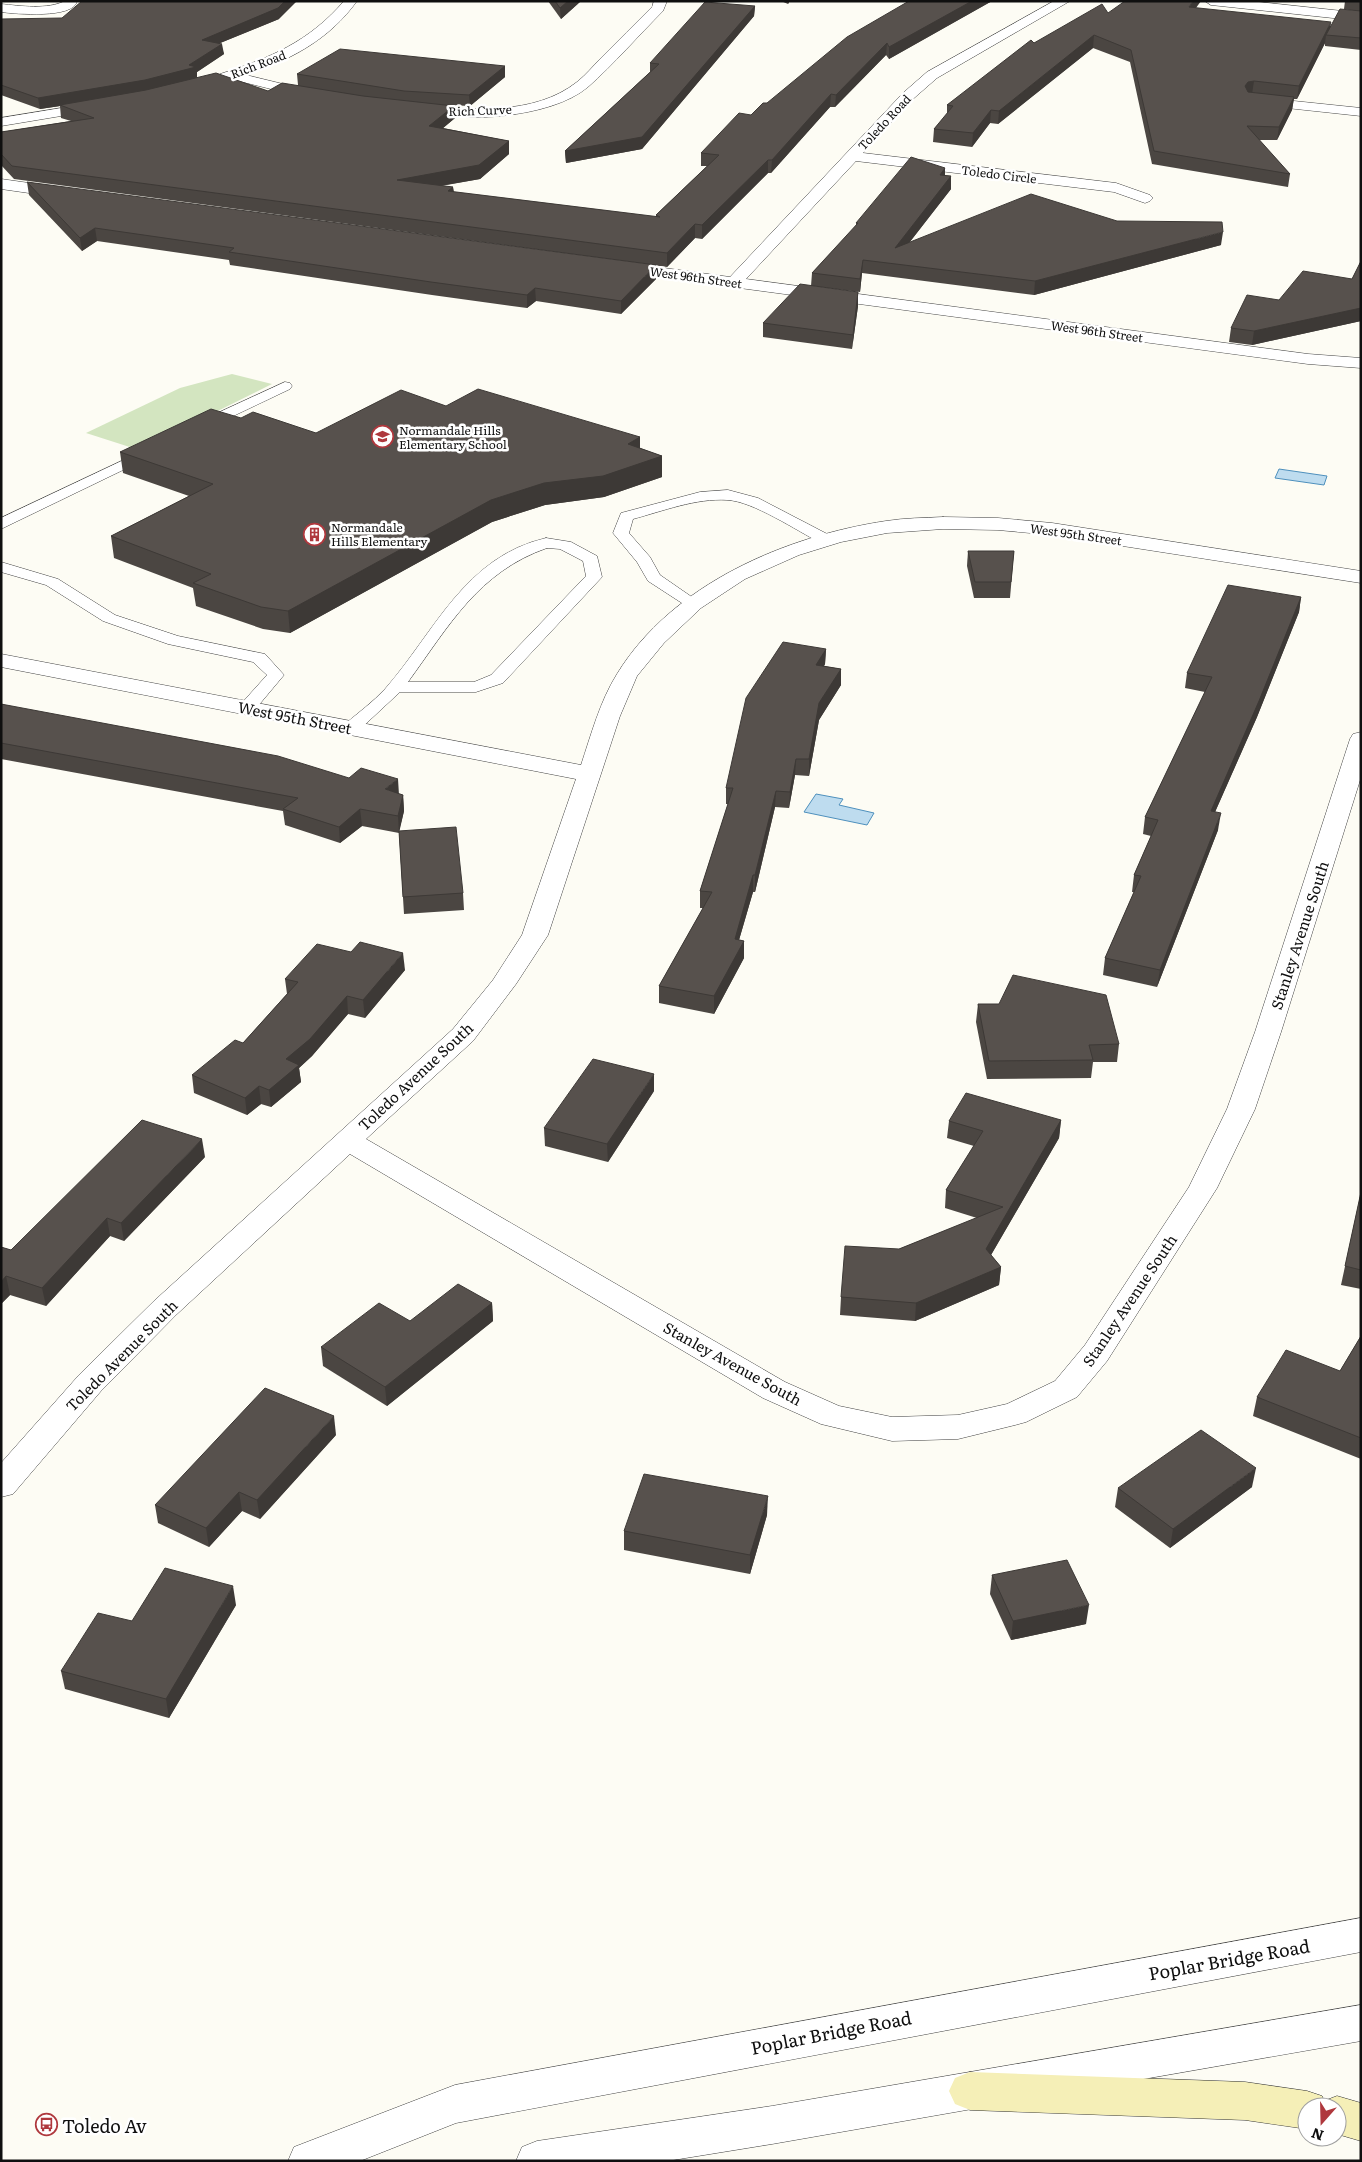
<svg xmlns="http://www.w3.org/2000/svg" width="1362" height="2162" font-family="Literata,serif">
<style>
.green{fill:#d3e5c0}
.water{fill:#bedcef;stroke:#4e90bd}
.lines{fill:none;stroke-linecap:round;stroke-linejoin:round}
.service-casing{stroke:#424242;stroke-width:1}
.minor-casing{stroke:#424242;stroke-width:1}
.tertiary-casing{stroke:#424242;stroke-width:1}
.secondary-casing{stroke:#313131;stroke-width:1}
.service{fill:#fff;fill-rule:evenodd}
.minor{fill:#fff;fill-rule:evenodd}
.tertiary{fill:#fff;fill-rule:evenodd}
.secondary{fill:#f5efb7;fill-rule:evenodd}
.wall{fill:#4b4642}
.shaded-wall{fill:#3d3936}
.building{fill:#57514d;stroke:#3d3936}
.labels{text-anchor:middle;dominant-baseline:central;stroke-width:5;stroke-linejoin:round;paint-order:stroke}
.far-street-label{font-size:12px;fill:#0f0f0f;stroke:#fff}
.far-poi-label{font-size:12px;fill:#0f0f0f;stroke:#fff;text-anchor:start}
.street-label{font-size:15px;fill:#0f0f0f;stroke:#fff}
.near-street-label{font-size:18px;fill:#0f0f0f;stroke:#fff}
.near-poi-label{font-size:18px;fill:#0f0f0f;stroke:#fff;text-anchor:start}
</style>
<rect width="100%" height="100%" fill="#fdfcf4"/>
<polygon class="green" points="232,374 272,384 139,450 86,433 180,388"/>
<g class="water">
<polygon points="1279,469 1327,476 1324,485 1275,478"/>
<polygon points="816,794 843,799 839,805 874,813 867,825 804,812"/>
</g>
<g class="lines">
<defs>
<g id="service">
<polygon points="285,382 290,383 292,386 290,389 206,429 196,429 194,426 196,423"/>
<polygon points="147,449 152,450 154,453 152,456 1,529 1,518"/>
<path d="M728 490 758 498 833 537 835 540 833 543H821C797 531 753 501 727 500 696 498 663 511 633 519L629 533 650 557 660 575 702 604 700 607H688L648 581 637 562 613 533 621 513 700 492Z"/>
<path d="M546 538 571 542 597 556 602 577 503 683 476 692H400L357 732 351 733 345 732 342 728 345 724C358 713 373 702 385 689 435 632 464 557 546 538ZM547 548 560 549 583 561 586 576 491 675 474 682H408C449 626 478 572 547 548Z"/>
<polygon points="1,562 58,579 115,615 178,636 265,654 284,675 253,712 247,713 241,712 238,708 241,704 267,675 253,662 168,644 103,621 46,585 1,572"/>
</g>
<g id="minor">
<path d="M65 1H77C74 19 15 14 1 12V4C21 6 47 10 65 1Z"/>
<path d="M344 1H357C329 40 290 60 246 75L316 92 318 95 316 98 311 99 231 79 225 81 218 77 220 74C270 58 309 42 344 1Z"/>
<path d="M654 1H667L663 11C638 36 614 64 588 87 550 119 460 123 414 112L412 109 414 106 419 105C470 110 534 116 577 82 586 75 593 66 601 58 618 41 635 24 652 7Z"/>
<polygon points="1054,1 1070,1 937,78 913,99 863,153 1116,183 1150,195 1153,198 1150,201 1145,203 1114,192 856,161 746,279 1308,354 1361,358 1361,368 1308,364 620,272 614,270 612,267 614,264 620,262 730,277 903,93 927,72"/>
<polygon points="1205,1 1250,1 1361,13 1361,21 1211,5"/>
<polygon points="1255,97 1361,108 1361,116 1250,104 1248,101"/>
<polygon points="98,102 103,103 105,106 103,109 1,126 1,118"/>
<polygon points="1,179 64,188 69,190 72,193 69,196 64,198 1,189"/>
<path d="M943 517 998 518 1052 523 1361 571V583L1052 535 998 530 943 529 887 533 841 542 799 555 745 579 701 608 664 643 637 676 620 716 548 935 516 984 473 1041 366 1139 785 1382 839 1406 892 1417 958 1415 1007 1404 1055 1381 1085 1345 1189 1187 1227 1109 1255 1032 1350 739 1353 734 1361 732V777L1281 1032 1255 1109 1217 1188 1107 1361 1077 1397 1026 1422 1015 1425 958 1439 892 1441 821 1424 763 1398 350 1154 176 1315 101 1391 13 1494 1 1497V1463L79 1375 154 1301 453 1029 493 980 522 935 576 779 1 667V654L581 765C591 735 600 701 617 674 672 584 786 536 886 521 905 518 924 518 943 517Z"/>
</g>
<g id="tertiary">
<polygon points="1361,1918 1361,1952 456,2123 360,2161 288,2161 294,2147 455,2085"/>
<polygon points="1361,2005 1361,2041 772,2144 667,2161 516,2161 522,2147 537,2141 772,2106"/>
</g>
<polygon id="secondary" points="970,2072 1245,2082 1307,2091 1322,2096 1324,2101 1337,2096 1361,2103 1361,2141 1337,2134 1337,2107 1307,2107 1307,2129 1245,2120 970,2110 955,2104 949,2091 955,2078"/>
</defs>
<use href="#service" class="service-casing"/>
<use href="#minor" class="minor-casing"/>
<use href="#tertiary" class="tertiary-casing"/>
<use href="#secondary" class="secondary-casing"/>
<use href="#service" class="service"/>
<use href="#minor" class="minor"/>
<use href="#tertiary" class="tertiary"/>
<use href="#secondary" class="secondary"/>
</g>
<g class="wall">
<polygon points="548,1 581,1 561,19"/>
<polygon points="781,1 789,1 789,3 788,4"/>
<polygon points="909,1 992,1 889,59 886,55 835,107 830,107 771,173 768,173 702,239 695,238 667,267 14,179 1,165 1,132 71,121 61,118 60,106 40,109 1,95 1,19 279,19 220,43 224,54 197,72 197,78 268,91 298,85 297,74 505,66 505,77 470,106 448,105 454,106 455,118 443,128 509,141 509,154 480,179 441,186 453,187 454,192 656,217 656,215 707,166 701,166 701,153 751,115"/>
<polygon points="1345,1 1361,1 1361,50 1325,46 1325,43 1297,99 1294,99 1292,110 1277,140 1259,140 1290,174 1288,187 1152,164 1130,62 1093,48 998,124 990,123 972,147 933,142 934,129 947,114 947,105 1034,43 1108,13 1196,8 1331,27 1354,11 1344,9"/>
<polygon points="755,6 754,16 642,149 566,163 565,151 650,72 650,63"/>
<polygon points="945,168 945,176 951,176 951,189 909,243 1117,221 1221,245 1034,295 862,273 860,292 811,286 812,273 856,226 856,223"/>
<polygon points="27,182 656,279 621,314 536,301 527,308 432,295 230,265 229,260 97,241 82,251 29,195"/>
<polygon points="1361,261 1361,321 1252,345 1229,342 1231,328 1279,300 1352,279"/>
<polygon points="858,292 858,306 852,349 763,337 763,323"/>
<polygon points="446,406 640,437 640,448 662,456 662,477 604,497 545,505 492,522 290,633 263,629 196,606 193,588 114,558 111,536 189,496 123,473 120,452 241,418 316,433"/>
<polygon points="968,551 1014,551 1010,598 974,598 967,566"/>
<polygon points="1301,597 1299,612 1257,717 1215,812 1218,830 1157,987 1103,975 1105,958 1134,892 1132,892 1134,875 1151,836 1143,834 1145,817 1205,692 1185,688 1187,673"/>
<polygon points="826,649 825,664 824,666 841,669 841,685 819,720 809,776 795,775 789,808 775,807 755,892 753,892 739,940 744,941 744,958 714,1014 659,1003 659,986 703,908 700,908 700,891 728,804 726,804 726,788"/>
<polygon points="1,704 403,795 404,811 399,831 463,893 464,910 404,914 399,833 362,826 340,843 285,825 283,811 1,759"/>
<polygon points="405,970 365,1018 348,1014 312,1056 299,1068 301,1082 271,1107 261,1104 247,1115 194,1093 192,1075 243,1043 287,994 285,979"/>
<polygon points="978,1004 1119,1044 1117,1062 1093,1062 1091,1078 987,1079 976,1022"/>
<polygon points="654,1091 608,1162 545,1146 544,1128"/>
<polygon points="1061,1120 1059,1138 991,1255 1001,1267 999,1285 915,1321 840,1315 841,1297 899,1249 977,1218 945,1208 946,1190 974,1146 947,1138 949,1121"/>
<polygon points="205,1157 124,1241 110,1236 46,1306 10,1295 1,1304 1,1247 11,1250"/>
<polygon points="1361,1192 1361,1289 1341,1285"/>
<polygon points="492,1303 493,1321 387,1406 323,1366 321,1347 410,1321"/>
<polygon points="1361,1336 1361,1459 1253,1416 1257,1397 1340,1371"/>
<polygon points="336,1435 260,1519 242,1511 209,1547 158,1523 155,1505"/>
<polygon points="1252,1487 1170,1548 1115,1507 1118,1488"/>
<polygon points="767,1515 750,1574 624,1550 624,1531"/>
<polygon points="992,1575 1086,1624 1011,1640 990,1594"/>
<polygon points="236,1605 169,1718 65,1689 61,1671 132,1621"/>
</g>
<g class="shaded-wall">
<polygon points="285,1 297,1 279,19 203,50 202,40"/>
<polygon points="568,1 581,1 561,19 560,8"/>
<polygon points="972,1 992,1 889,59 889,47"/>
<polygon points="1193,1 1201,1 1188,19 1189,7"/>
<polygon points="755,6 754,16 642,149 566,163 565,151"/>
<polygon points="1331,22 1330,34 1326,35 1325,43 1297,99 1299,86"/>
<polygon points="1094,35 1093,48 998,124 999,111"/>
<polygon points="887,43 886,55 835,107 836,95"/>
<polygon points="222,44 224,54 197,72 197,78 147,91 60,105 60,106 40,109 38,98 189,65"/>
<polygon points="505,66 505,77 470,106 469,95"/>
<polygon points="1254,81 1252,94 1243,99 1245,86 1248,82"/>
<polygon points="831,94 830,107 771,173 772,160"/>
<polygon points="1294,97 1292,110 1277,140 1279,127"/>
<polygon points="454,106 455,118 430,139 429,126"/>
<polygon points="991,110 990,123 972,147 973,133"/>
<polygon points="509,141 509,154 480,179 398,193 397,180"/>
<polygon points="768,160 768,173 702,239 702,225"/>
<polygon points="945,168 945,180 940,175"/>
<polygon points="951,176 951,189 895,261 895,248"/>
<polygon points="453,187 454,200 448,191"/>
<polygon points="695,224 695,238 667,267 667,253"/>
<polygon points="95,228 97,241 82,251 80,238"/>
<polygon points="1223,232 1221,245 1034,295 1035,281"/>
<polygon points="863,260 862,273 860,292 860,279"/>
<polygon points="656,265 656,279 621,314 621,301"/>
<polygon points="535,288 536,301 527,308 527,295"/>
<polygon points="858,292 858,306 852,349 853,335"/>
<polygon points="1361,308 1361,321 1252,345 1254,331"/>
<polygon points="640,437 640,458 628,444"/>
<polygon points="662,456 662,477 604,497 545,505 492,522 290,633 288,611 491,500 544,483"/>
<polygon points="1301,597 1299,612 1257,717 1208,828 1211,811"/>
<polygon points="826,649 825,664 815,681 816,665"/>
<polygon points="841,669 841,685 819,720 809,776 809,759 819,703"/>
<polygon points="796,759 795,775 789,808 790,792"/>
<polygon points="398,779 399,795 385,789"/>
<polygon points="776,791 775,807 755,892 755,875"/>
<polygon points="403,795 404,811 399,833 398,816"/>
<polygon points="360,809 362,826 340,843 339,827"/>
<polygon points="1221,813 1218,830 1157,987 1160,970"/>
<polygon points="753,875 753,892 734,957 735,939"/>
<polygon points="744,941 744,958 714,1014 714,996"/>
<polygon points="403,953 405,970 365,1018 363,1000"/>
<polygon points="347,996 348,1014 312,1056 299,1068 301,1082 271,1107 269,1090 286,1059"/>
<polygon points="654,1074 654,1091 608,1162 607,1144"/>
<polygon points="259,1086 261,1104 247,1115 245,1098"/>
<polygon points="1061,1120 1059,1138 984,1267 986,1249"/>
<polygon points="202,1139 205,1157 124,1241 121,1223"/>
<polygon points="107,1218 110,1236 46,1306 42,1288"/>
<polygon points="1001,1267 999,1285 915,1321 916,1303"/>
<polygon points="6,1276 10,1295 1,1304 1,1282"/>
<polygon points="492,1303 493,1321 387,1406 385,1387"/>
<polygon points="334,1416 336,1435 260,1519 257,1500"/>
<polygon points="1256,1468 1252,1487 1170,1548 1173,1529"/>
<polygon points="239,1492 242,1511 209,1547 206,1528"/>
<polygon points="768,1496 767,1515 750,1574 750,1555"/>
<polygon points="233,1586 236,1605 169,1718 166,1699"/>
<polygon points="1089,1605 1086,1624 1011,1640 1013,1621"/>
</g>
<g class="building">
<polygon points="82,1 285,1 278,8 202,40 222,44 189,65 196,67 145,80 38,98 1,85 1,19 62,18"/>
<polygon points="555,1 568,1 560,8"/>
<polygon points="909,1 972,1 889,47 887,43 836,95 831,94 772,160 768,160 702,225 695,224 667,253 12,166 1,154 1,132 94,118 60,105 146,90 216,73 268,91 282,83 363,96 454,106 429,126 509,141 479,165 397,180 453,187 448,191 660,217 656,215 719,155 701,153 739,113 751,115 763,103 767,103 847,37"/>
<polygon points="1125,1 1193,1 1189,7 1331,22 1299,86 1254,81 1248,82 1245,86 1248,92 1294,97 1279,127 1247,126 1290,174 1154,151 1131,50 1094,35 999,111 991,110 973,133 934,129 953,106 947,105 1031,40 1034,43 1102,4 1108,13"/>
<polygon points="705,2 755,6 642,137 565,151 659,64 650,63"/>
<polygon points="1340,9 1361,11 1361,38 1326,35"/>
<polygon points="340,49 505,66 469,95 404,91 297,74"/>
<polygon points="911,157 945,168 940,175 951,176 895,248 1031,194 1117,221 1222,222 1223,232 1035,281 863,260 860,279 812,273 858,223 856,223"/>
<polygon points="27,182 656,265 621,301 535,288 527,295 431,282 229,252 234,248 95,228 80,238"/>
<polygon points="1361,261 1361,308 1254,331 1231,328 1247,295 1279,300 1303,271 1352,279"/>
<polygon points="800,284 858,292 853,335 763,323"/>
<polygon points="478,389 640,437 628,444 662,456 603,476 544,483 491,500 288,611 261,607 193,583 211,574 111,536 213,484 120,452 211,409 241,418 253,412 316,433 401,390 446,406"/>
<polygon points="968,551 1014,551 1011,582 975,582"/>
<polygon points="1228,585 1301,597 1259,701 1211,811 1221,813 1160,970 1105,958 1141,876 1134,875 1158,820 1145,817 1212,677 1187,673"/>
<polygon points="783,642 826,649 816,665 841,669 819,703 809,759 796,759 790,792 776,791 755,875 753,875 735,939 744,941 714,996 659,986 712,892 700,891 733,788 726,788 746,698"/>
<polygon points="1,704 278,756 349,778 361,768 398,779 385,789 403,795 398,816 360,809 339,827 283,809 298,798 1,743"/>
<polygon points="456,827 463,893 403,897 399,831"/>
<polygon points="360,942 403,953 363,1000 347,996 310,1039 286,1059 299,1065 269,1090 259,1086 245,1098 192,1075 235,1040 243,1043 298,982 285,979 317,944 351,952"/>
<polygon points="1013,975 1106,995 1119,1044 1089,1045 1093,1060 989,1061 978,1004 999,1004"/>
<polygon points="593,1059 654,1074 607,1144 544,1128"/>
<polygon points="966,1093 1061,1120 986,1249 1001,1267 916,1303 841,1297 845,1246 899,1249 1003,1207 946,1190 983,1131 949,1121"/>
<polygon points="142,1120 202,1139 121,1223 107,1218 42,1288 6,1276 1,1282 1,1247 11,1250"/>
<polygon points="1361,1192 1361,1270 1345,1266"/>
<polygon points="458,1284 492,1303 385,1387 321,1347 379,1303 410,1321"/>
<polygon points="1361,1336 1361,1438 1257,1397 1286,1350 1340,1371"/>
<polygon points="265,1388 334,1416 257,1500 239,1492 206,1528 155,1505"/>
<polygon points="1201,1430 1256,1468 1173,1529 1118,1488"/>
<polygon points="644,1474 768,1496 750,1555 624,1531"/>
<polygon points="1067,1560 1089,1605 1013,1621 992,1575"/>
<polygon points="165,1568 233,1586 166,1699 61,1671 98,1613 132,1621"/>
</g>
<defs>
<symbol id="school-ring" viewBox="-11 -11 22 22"><circle r="9.5" fill="#fff" stroke="#af383d" stroke-width="1.5"/><path d="M0-5L7-2L0 1L-7-2ZM-4 1L0 2.5L4 1V4Q0 6-4 4Z" fill="#af383d"/></symbol>
<symbol id="building-ring" viewBox="-11 -11 22 22"><circle r="9.5" fill="#fff" stroke="#af383d" stroke-width="1.5"/><path d="M-4-6H4V6H1V3H-1V6H-4ZM-2.5-4.3h1.7v1.8h-1.7ZM.8-4.3h1.7v1.8H.8ZM-2.5-1h1.7V.8h-1.7ZM.8-1h1.7V.8H.8Z" fill="#af383d"/></symbol>
<symbol id="bus-ring" viewBox="-11 -11 22 22"><circle r="9.5" fill="#fff" stroke="#af383d" stroke-width="1.5"/><path d="M-5-6H5V4H4V6H2V4H-2V6H-4V4H-5ZM-3.5-4V0h7V-4ZM-3.5 1.2v1.5H-2V1.2ZM2 1.2v1.5H3.5V1.2Z" fill="#af383d"/></symbol>
</defs>
<g fill-rule="evenodd">
<use href="#school-ring" x="370" y="424" width="25" height="25"/>
<use href="#building-ring" x="302" y="522" width="25" height="25"/>
<use href="#bus-ring" x="34" y="2112" width="25" height="25"/>
</g>
<g class="labels">
<g class="far-street-label">
<text transform="translate(258 64) rotate(-21)">Rich Road</text>
<text transform="translate(480 110) rotate(-2)">Rich Curve</text>
<text transform="translate(884 122) rotate(-47)">Toledo Road</text>
<text transform="translate(999 174) rotate(7)">Toledo Circle</text>
<text transform="translate(696 277) rotate(8)">West 96th Street</text>
<text transform="translate(1097 331) rotate(8)">West 96th Street</text>
<text transform="translate(1076 534) rotate(8)">West 95th Street</text>
</g>
<g class="far-poi-label">
<text x="399" y="430">Normandale Hills<tspan x="399" dy="14">Elementary School</tspan></text>
<text x="331" y="527">Normandale<tspan x="331" dy="14">Hills Elementary</tspan></text>
</g>
<g class="street-label">
<text transform="translate(295 717) rotate(11)">West 95th Street</text>
<text transform="translate(1299 935) rotate(-72)">Stanley Avenue South</text>
<text transform="translate(415 1076) rotate(-43)">Toledo Avenue South</text>
<text transform="translate(1129 1300) rotate(-56)">Stanley Avenue South</text>
<text transform="translate(121 1355) rotate(-45)">Toledo Avenue South</text>
<text transform="translate(733 1363) rotate(29)">Stanley Avenue South</text>
</g>
<g class="near-street-label">
<text transform="translate(1229 1959) rotate(-10)">Poplar Bridge Road</text>
<text transform="translate(831 2032) rotate(-11)">Poplar Bridge Road</text>
</g>
<g class="near-poi-label">
<text x="62" y="2125">Toledo Av</text>
</g>
</g>
<rect width="1362" height="2162" fill="none" stroke="#0f0f0f" stroke-width="5"/>
<g transform="translate(1322 2122) rotate(200)"><circle r="24" fill="#ffffff" stroke="#9f9f9f"/>
<path d="M0-4L9 19L0 12L-9 19Z" fill="#af383d"/>
<text y="-8" font-size="14" font-weight="bold" text-anchor="middle" fill="#0f0f0f">N</text>
</g>
</svg>
